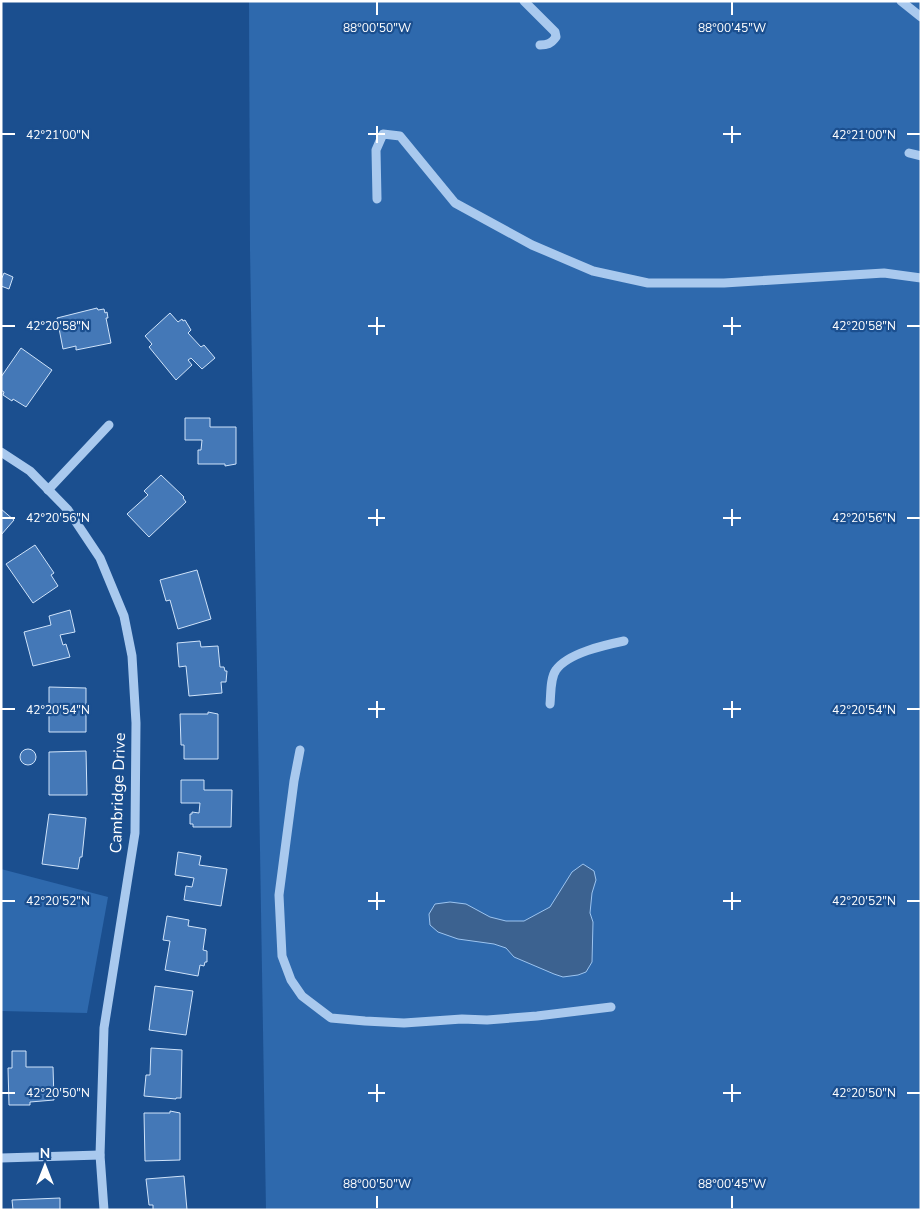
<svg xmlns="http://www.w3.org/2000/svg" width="922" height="1211" font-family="'Nunito Sans',sans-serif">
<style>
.green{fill:#2e69ad}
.water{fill:#3c6290;stroke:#9cc4f0}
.building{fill:#4478b7;stroke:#cfe3fa}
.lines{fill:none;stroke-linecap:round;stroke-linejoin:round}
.minor{stroke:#a9c9ee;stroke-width:9}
.ticks{fill:none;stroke:#fff;stroke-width:2}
.labels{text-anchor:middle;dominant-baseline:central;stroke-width:4.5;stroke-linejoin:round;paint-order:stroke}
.street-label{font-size:16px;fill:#fff;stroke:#1b4f8f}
.ticks-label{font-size:12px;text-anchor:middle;fill:#fff;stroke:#1b4f8f;stroke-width:4.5;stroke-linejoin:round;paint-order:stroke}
</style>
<rect width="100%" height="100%" fill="#1b4f8f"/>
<g class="green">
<polygon points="249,1 921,1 921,1210 266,1210 250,249"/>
<polygon points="1,869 108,897 87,1013 1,1011"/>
</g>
<polygon class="water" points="583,864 594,871 596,880 592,893 590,913 593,922 592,962 586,972 578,975 563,977 554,974 514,957 506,948 494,944 458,939 438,932 430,925 429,914 435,904 450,902 466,904 490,917 506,921 524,921 550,907 572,872"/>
<g class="building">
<polygon points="4,273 13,277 9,289 1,286 1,280"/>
<polygon points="97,308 98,310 104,309 105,313 107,312 108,318 106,318 111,343 76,350 76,346 63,349 57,318"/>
<polygon points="170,313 178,322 182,319 183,321 185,320 191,330 188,333 201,347 204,345 215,358 202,369 191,358 188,360 192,365 176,380 149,347 152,344 145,336"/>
<polygon points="21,348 52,370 26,407 13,399 12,401 3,395 4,392 1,390 1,377"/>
<polygon points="185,418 210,418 210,427 236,427 236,464 225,466 225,464 198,464 198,450 201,450 202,440 185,440"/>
<polygon points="161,475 184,497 183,498 186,502 149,537 127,514 148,495 144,491"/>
<polygon points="1,509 14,520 1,535"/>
<polygon points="35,545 54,573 51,575 58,586 33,603 6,564"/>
<polygon points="197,570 211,619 178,629 170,600 166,601 160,580"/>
<polygon points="70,610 75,632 60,635 63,645 66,644 70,657 33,666 24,632 51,625 49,616"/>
<polygon points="200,641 201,647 218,646 220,667 224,667 225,671 227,671 226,682 221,682 222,693 189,696 186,666 179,667 177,643"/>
<polygon points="49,687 86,688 86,732 49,732"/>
<polygon points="208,712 218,714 218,759 184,759 184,745 181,745 180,714 208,714"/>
<circle cx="28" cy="757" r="8"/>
<polygon points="86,751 87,795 49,795 49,752"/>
<polygon points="181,780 204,780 204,790 232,790 231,827 193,827 193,824 190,824 190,814 192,814 192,812 199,813 200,803 181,803"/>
<polygon points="49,814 86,818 82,857 80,857 78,869 42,864"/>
<polygon points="178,852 201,856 199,865 227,869 221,906 184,900 186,886 192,887 194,878 175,875"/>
<polygon points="167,916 189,920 188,926 206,929 203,950 207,951 207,962 205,962 204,966 200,965 198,976 165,970 170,941 163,940"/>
<polygon points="155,986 193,991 186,1035 149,1030"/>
<polygon points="151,1048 182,1050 181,1098 176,1098 176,1099 144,1096 146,1075 150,1075"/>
<polygon points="12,1051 26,1051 26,1067 53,1067 54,1100 30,1102 30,1105 9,1105 8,1068 12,1068"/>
<polygon points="170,1111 180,1113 180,1160 145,1161 144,1113 170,1113"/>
<polygon points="184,1176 187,1210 153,1210 153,1205 149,1205 146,1179"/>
<polygon points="60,1198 60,1210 13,1210 12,1200"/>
</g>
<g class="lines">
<g class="minor">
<path d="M524 1 555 32 556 37C551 44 547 45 540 45"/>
<polyline points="901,1 921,17"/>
<polyline points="909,153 921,156"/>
<polyline points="377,199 376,150 383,134 400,136 455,203 532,245 593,271 648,283 724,283 884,273 921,278"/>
<polyline points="1,452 30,471 68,510 100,558 124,616 132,656 136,723 135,833 104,1028 100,1155 104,1210"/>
<polyline points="48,490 109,425"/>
<path d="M550 704C551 695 550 678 556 670 568 653 605 645 624 641"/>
<polyline points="300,750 294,781 279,895 282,956 291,980 302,996 331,1018 365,1021 404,1023 462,1019 487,1020 537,1016 611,1007"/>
<polyline points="1,1158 100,1155"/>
</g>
</g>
<path class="ticks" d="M377 2V15M732 2V15M377 126V143M732 126V143M2 134H15M368 134H385M723 134H741M907 134H920M377 317V335M732 317V335M2 326H15M368 326H385M723 326H741M907 326H920M377 509V526M732 509V526M2 518H15M368 518H385M723 518H741M907 518H920M377 701V718M732 701V718M2 709H15M368 709H385M723 709H741M907 709H920M377 892V910M732 892V910M2 901H15M368 901H385M723 901H741M907 901H920M377 1084V1102M732 1084V1102M2 1093H15M368 1093H385M723 1093H741M907 1093H920M377 1196V1208M732 1196V1208"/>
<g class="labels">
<g class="street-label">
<text transform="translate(118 793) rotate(-88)">Cambridge Drive</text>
</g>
</g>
<g class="ticks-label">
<text x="377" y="32">88°00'50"W</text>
<text x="732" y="32">88°00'45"W</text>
<text x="58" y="139">42°21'00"N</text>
<text x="864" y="139">42°21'00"N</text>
<text x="58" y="330">42°20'58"N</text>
<text x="864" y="330">42°20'58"N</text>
<text x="58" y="522">42°20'56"N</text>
<text x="864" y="522">42°20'56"N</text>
<text x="58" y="714">42°20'54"N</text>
<text x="864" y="714">42°20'54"N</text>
<text x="58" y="905">42°20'52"N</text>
<text x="864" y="905">42°20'52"N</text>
<text x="58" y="1097">42°20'50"N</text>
<text x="864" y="1097">42°20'50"N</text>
<text x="377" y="1188">88°00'50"W</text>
<text x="732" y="1188">88°00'45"W</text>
</g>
<rect width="922" height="1211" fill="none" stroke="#ffffff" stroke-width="5"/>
<g transform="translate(45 1166)" stroke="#1b4f8f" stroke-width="4" paint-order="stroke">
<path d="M0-4L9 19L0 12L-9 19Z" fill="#ffffff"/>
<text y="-8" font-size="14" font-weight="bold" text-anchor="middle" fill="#ffffff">N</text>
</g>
</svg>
